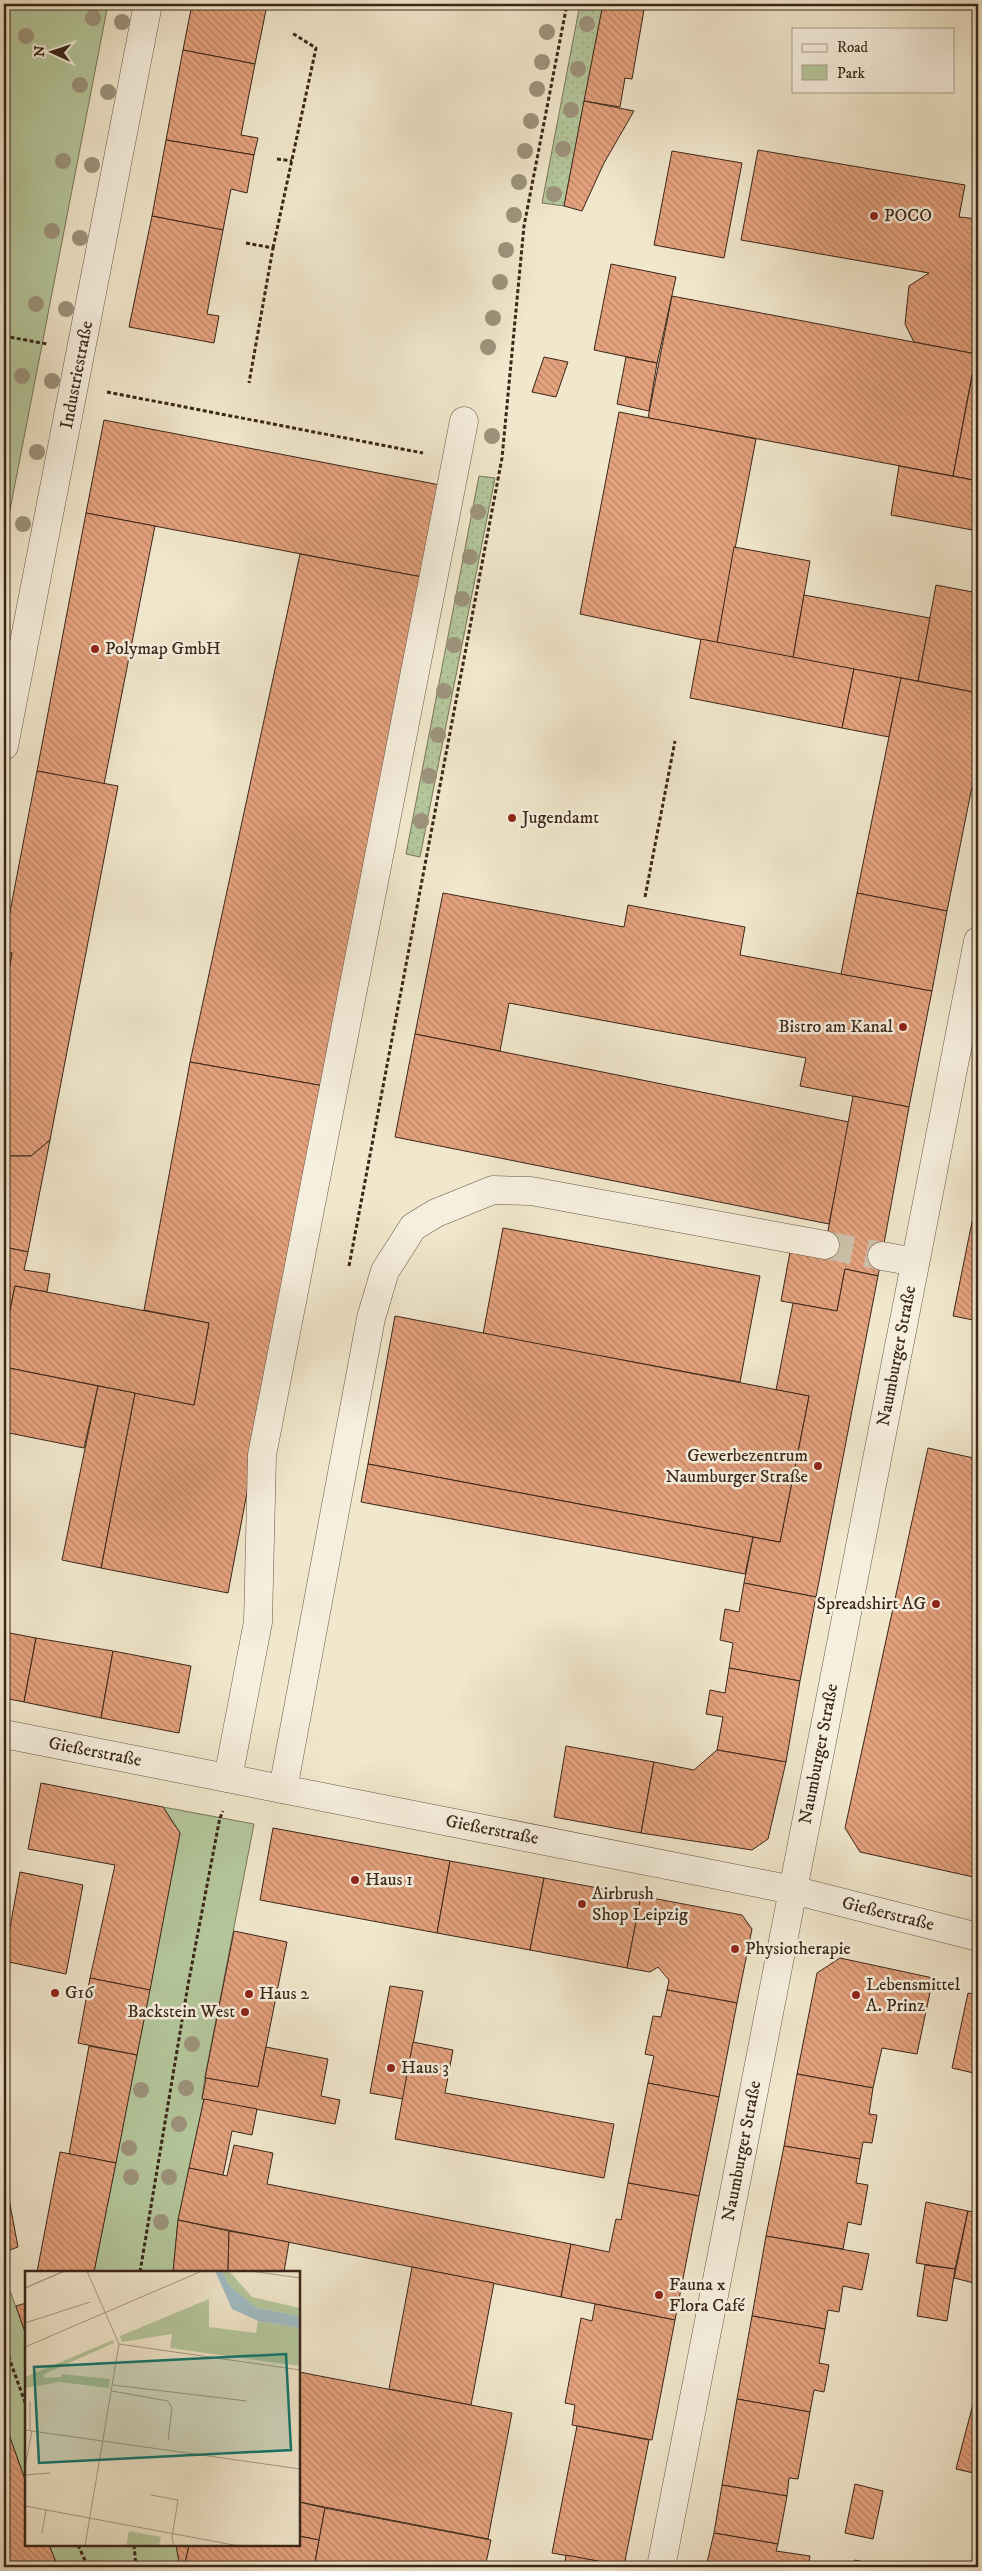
<svg xmlns="http://www.w3.org/2000/svg" width="982" height="2571" font-family="'IM FELL DW Pica',serif">
<style>
.grass{fill:url(#grass-dots);stroke:#78765a}
.park{fill:#b5c79c;stroke:#78765a}
.building{fill:url(#building-back-hatch);stroke:#3a2619}
.lines{fill:none;stroke-linecap:round;stroke-linejoin:round}
.minor-tunnel{stroke:#ccc0a8;stroke-width:28;stroke-dasharray:28 14;stroke-linecap:butt}
.minor-casing{stroke:#685646;stroke-width:29}
.path{stroke:#3a2619;stroke-width:3;stroke-dasharray:4 2.5;stroke-linecap:butt}
.minor{stroke:#f6efde;stroke-width:28}
.tree{fill:#9d937c}
.poi-dot{fill:#8f2418;stroke:#f6efde;stroke-width:2}
.labels{text-anchor:middle;dominant-baseline:central;stroke-width:5;stroke-linejoin:round;paint-order:stroke}
.poi-label{font-size:18px;fill:#3a2619;stroke:#f6efde;text-anchor:start}
.street-label{font-size:18px;fill:#3a2619;stroke:#f6efde}
.inset-road{fill:none;stroke:#a89a84;stroke-width:1}
.view{fill:#0f766e;fill-opacity:0.15;stroke:#0f766e;stroke-width:2.5}
.inset-edge{fill:none;stroke:#3a2619;stroke-width:2.5}
</style>
<defs>
<pattern id="grass-dots" width="8" height="8" patternUnits="userSpaceOnUse" patternTransform="scale(1.25)"><rect width="8" height="8" fill="#b5c79c"/><path d="M2 2h.1M6 6h.1" fill="none" stroke="#9cab86" stroke-width="1.8" stroke-linecap="round"/></pattern>
<pattern id="building-back-hatch" width="6" height="6" patternUnits="userSpaceOnUse" patternTransform="scale(1.25)"><rect width="6" height="6" fill="#e5a27e"/><path d="M-1 5l2 2M0 0l6 6M5-1l2 2" fill="none" stroke="#bb8466"/></pattern>
</defs>
<rect width="100%" height="100%" fill="#f1e7cc"/>
<filter id="stains"><feTurbulence type="fractalNoise" baseFrequency=".004" numOctaves="4"/><feColorMatrix values="0 0 0 0 .2 0 0 0 0 .09 0 0 0 0 .02 0 0 0 .5 -.17"/></filter>
<radialGradient id="worn" r=".72"><stop offset=".6" stop-color="#630" stop-opacity="0"/><stop offset="1" stop-color="#630" stop-opacity=".3"/></radialGradient>
<g class="grass">
<polygon points="580,4 603,4 564,206 542,203"/>
<polygon points="479,476 495,478 420,857 406,854"/>
</g>
<g class="park">
<polygon points="4,4 108,4 4,541"/>
<polygon points="163,1807 254,1824 205,2077 202,2098 204,2099 178,2220 173,2272 94,2272 180,1833"/>
<polygon points="4,2274 26,2335 26,2482 4,2421"/>
<polygon points="49,2545 176,2545 180,2567 58,2567"/>
</g>
<g class="building">
<polygon points="192,4 284,4 283,8 267,5 255,64 183,50"/>
<polygon points="603,4 645,4 632,79 625,78 620,107 584,101"/>
<polygon points="183,50 255,64 241,135 258,138 254,155 166,140"/>
<polygon points="584,101 634,111 604,163 582,211 564,206"/>
<polygon points="166,140 254,155 247,193 231,189 223,230 152,216"/>
<polygon points="758,150 965,185 959,217 978,219 976,354 914,342 905,324 909,286 929,273 741,240"/>
<polygon points="672,151 742,163 724,258 654,245"/>
<polygon points="152,216 223,230 207,314 219,316 214,343 129,327"/>
<polygon points="611,264 676,277 657,363 594,350"/>
<polygon points="672,296 976,354 953,476 648,418"/>
<polygon points="978,345 978,481 953,476"/>
<polygon points="544,357 568,362 556,397 532,392"/>
<polygon points="626,357 657,363 649,411 617,404"/>
<polygon points="619,412 756,439 717,643 580,614"/>
<polygon points="104,420 440,485 422,577 86,513"/>
<polygon points="899,466 978,481 978,531 891,515"/>
<polygon points="86,513 155,526 104,784 37,771"/>
<polygon points="734,547 810,561 793,658 717,643"/>
<polygon points="300,554 422,577 324,1086 190,1062"/>
<polygon points="936,585 978,593 978,693 918,681"/>
<polygon points="804,595 930,618 918,681 793,658"/>
<polygon points="701,639 854,669 842,728 690,698"/>
<polygon points="854,669 901,678 889,737 842,728"/>
<polygon points="901,678 978,693 978,757 947,911 857,893"/>
<polygon points="37,771 118,786 50,1140 31,1156 8,1156 4,1153 4,997 12,953 4,952 4,943"/>
<polygon points="443,893 624,927 628,905 745,927 740,955 932,991 909,1107 800,1086 806,1058 509,1003 500,1051 415,1034"/>
<polygon points="857,893 947,911 932,991 841,974"/>
<polygon points="4,952 12,953 4,997"/>
<polygon points="415,1034 849,1122 829,1224 395,1137"/>
<polygon points="190,1062 324,1086 228,1593 101,1568 135,1393 194,1405 209,1323 144,1310"/>
<polygon points="853,1096 909,1107 878,1276 845,1269 837,1311 781,1301 790,1252 823,1258"/>
<polygon points="50,1140 28,1252 4,1247 4,1153 8,1156 31,1156"/>
<polygon points="973,1217 978,1218 978,1321 953,1316"/>
<polygon points="503,1228 760,1276 740,1382 483,1334"/>
<polygon points="4,1247 28,1252 24,1270 50,1274 47,1292 15,1286 4,1340"/>
<polygon points="845,1269 878,1276 816,1597 744,1583 753,1537 780,1542 809,1396 776,1390 793,1303 837,1311"/>
<polygon points="15,1286 209,1323 194,1405 4,1367 4,1340"/>
<polygon points="395,1316 809,1396 780,1542 368,1464"/>
<polygon points="4,1367 98,1386 84,1448 4,1432"/>
<polygon points="98,1386 135,1393 101,1568 62,1560"/>
<polygon points="928,1448 978,1459 978,1878 860,1852 845,1828"/>
<polygon points="368,1464 753,1537 745,1574 361,1502"/>
<polygon points="744,1583 816,1597 800,1681 729,1668 733,1643 720,1640 725,1609 739,1612"/>
<polygon points="4,1632 36,1638 24,1702 4,1698"/>
<polygon points="36,1638 113,1651 101,1718 24,1702"/>
<polygon points="113,1651 191,1666 179,1733 101,1718"/>
<polygon points="729,1668 800,1681 786,1762 717,1750 723,1717 706,1714 710,1690 725,1693"/>
<polygon points="566,1746 654,1762 641,1833 554,1817"/>
<polygon points="717,1750 786,1762 768,1839 752,1850 641,1833 654,1762 694,1770"/>
<polygon points="41,1783 163,1807 180,1833 150,1990 90,1978 115,1865 28,1849"/>
<polygon points="273,1828 450,1861 437,1933 260,1900"/>
<polygon points="450,1861 544,1878 530,1950 437,1933"/>
<polygon points="20,1872 83,1885 66,1974 4,1961"/>
<polygon points="544,1878 641,1896 627,1968 530,1950"/>
<polygon points="641,1896 742,1915 752,1929 737,2003 667,1990 669,1980 658,1967 650,1972 627,1968"/>
<polygon points="234,1931 287,1942 258,2087 205,2078"/>
<polygon points="840,1958 933,1978 917,2054 882,2048 873,2088 797,2074 817,1973"/>
<polygon points="90,1978 150,1990 137,2055 78,2043"/>
<polygon points="390,1986 423,1991 403,2099 370,2093"/>
<polygon points="667,1990 737,2003 719,2097 648,2083 654,2056 645,2054 653,2016 661,2017"/>
<polygon points="968,1993 978,1995 978,2074 952,2068"/>
<polygon points="413,2042 453,2050 445,2093 614,2124 604,2178 395,2139"/>
<polygon points="89,2046 137,2055 116,2163 69,2154"/>
<polygon points="266,2047 328,2059 321,2096 340,2100 335,2124 202,2099 206,2078 258,2087"/>
<polygon points="797,2074 873,2088 869,2114 877,2115 872,2143 863,2142 860,2159 784,2146"/>
<polygon points="648,2083 719,2097 699,2196 628,2183"/>
<polygon points="204,2099 257,2109 252,2135 232,2131 223,2175 189,2168"/>
<polygon points="234,2145 273,2153 267,2184 571,2244 561,2297 178,2220 189,2168 227,2176"/>
<polygon points="784,2146 860,2159 856,2183 868,2185 861,2225 848,2222 843,2249 766,2236"/>
<polygon points="60,2152 116,2163 94,2272 37,2272"/>
<polygon points="5,2178 18,2247 4,2252 4,2179"/>
<polygon points="628,2183 699,2196 675,2320 561,2297 571,2244 609,2252 616,2219 621,2220"/>
<polygon points="978,2183 978,2197 972,2195"/>
<polygon points="926,2202 968,2211 955,2269 916,2263"/>
<polygon points="968,2211 978,2213 978,2284 954,2278"/>
<polygon points="178,2220 229,2231 228,2272 173,2272"/>
<polygon points="229,2231 289,2242 284,2272 228,2271"/>
<polygon points="766,2236 869,2254 862,2290 843,2286 839,2312 828,2310 825,2329 752,2316"/>
<polygon points="925,2265 955,2269 947,2321 917,2316"/>
<polygon points="412,2267 494,2283 471,2405 389,2389"/>
<polygon points="26,2303 26,2335 16,2306"/>
<polygon points="595,2304 675,2320 652,2440 572,2425 575,2405 565,2403 581,2318 592,2321"/>
<polygon points="752,2316 825,2329 819,2363 829,2365 824,2392 814,2390 810,2412 737,2399"/>
<polygon points="299,2372 512,2413 488,2539 299,2502"/>
<polygon points="737,2399 810,2412 798,2479 789,2478 787,2496 722,2485"/>
<polygon points="973,2404 978,2405 978,2474 956,2469"/>
<polygon points="4,2421 26,2482 26,2545 49,2545 58,2567 4,2567"/>
<polygon points="577,2426 649,2440 624,2566 552,2553"/>
<polygon points="855,2484 883,2491 873,2539 845,2533"/>
<polygon points="722,2485 787,2496 778,2544 714,2533"/>
<polygon points="299,2502 325,2508 319,2540 299,2536"/>
<polygon points="325,2508 491,2540 485,2567 314,2567"/>
<polygon points="714,2533 778,2544 776,2551 810,2556 808,2567 706,2567"/>
<polygon points="299,2536 319,2540 314,2567 184,2567 189,2545 299,2545"/>
<polygon points="176,2545 189,2545 184,2567 180,2567"/>
<polygon points="566,2555 624,2566 624,2567 564,2567"/>
<polygon points="855,2560 887,2567 853,2567"/>
</g>
<g class="lines">
<polyline class="minor-tunnel" points="825,1245 882,1256"/>
<defs>
<g id="minor">
<polyline points="4,746 148,4"/>
<polyline points="882,1256 915,1262"/>
<polyline points="4,1734 793,1890 978,1937"/>
<polyline points="228,1778 258,1622 262,1455 464,421"/>
<polyline points="283,1789 371,1318 385,1271 413,1227 436,1213 493,1190 531,1191 825,1245"/>
<polyline points="661,2567 978,941"/>
</g>
</defs>
<use href="#minor" class="minor-casing"/>
<g class="path">
<polyline points="277,159 292,161"/>
<polyline points="246,243 273,248 249,383"/>
<polyline points="273,248 316,48 292,33"/>
<polyline points="4,336 47,344"/>
<polyline points="107,392 423,453"/>
<polyline points="645,897 675,741"/>
<polyline points="349,1266 502,458 524,226 567,4"/>
<polyline points="220,1818 223,1811"/>
<polyline points="140,2272 188,1985 220,1817"/>
<polyline points="4,2344 26,2405"/>
<polyline points="78,2545 88,2567"/>
<polyline points="134,2545 136,2567"/>
</g>
<use href="#minor" class="minor"/>
</g>
<g class="tree">
<circle cx="93" cy="18" r="8"/>
<circle cx="122" cy="22" r="8"/>
<circle cx="587" cy="24" r="8"/>
<circle cx="547" cy="32" r="8"/>
<circle cx="26" cy="36" r="8"/>
<circle cx="542" cy="62" r="8"/>
<circle cx="578" cy="69" r="8"/>
<circle cx="80" cy="85" r="8"/>
<circle cx="537" cy="89" r="8"/>
<circle cx="108" cy="92" r="8"/>
<circle cx="571" cy="110" r="8"/>
<circle cx="531" cy="121" r="8"/>
<circle cx="563" cy="149" r="8"/>
<circle cx="525" cy="151" r="8"/>
<circle cx="63" cy="161" r="8"/>
<circle cx="92" cy="165" r="8"/>
<circle cx="519" cy="182" r="8"/>
<circle cx="554" cy="194" r="8"/>
<circle cx="514" cy="215" r="8"/>
<circle cx="52" cy="231" r="8"/>
<circle cx="80" cy="238" r="8"/>
<circle cx="506" cy="250" r="8"/>
<circle cx="500" cy="282" r="8"/>
<circle cx="36" cy="304" r="8"/>
<circle cx="66" cy="309" r="8"/>
<circle cx="493" cy="318" r="8"/>
<circle cx="488" cy="347" r="8"/>
<circle cx="22" cy="376" r="8"/>
<circle cx="52" cy="381" r="8"/>
<circle cx="492" cy="436" r="8"/>
<circle cx="37" cy="452" r="8"/>
<circle cx="478" cy="512" r="8"/>
<circle cx="23" cy="524" r="8"/>
<circle cx="470" cy="557" r="8"/>
<circle cx="462" cy="599" r="8"/>
<circle cx="454" cy="645" r="8"/>
<circle cx="444" cy="691" r="8"/>
<circle cx="438" cy="735" r="8"/>
<circle cx="429" cy="776" r="8"/>
<circle cx="421" cy="821" r="8"/>
<circle cx="192" cy="2044" r="8"/>
<circle cx="186" cy="2088" r="8"/>
<circle cx="141" cy="2090" r="8"/>
<circle cx="179" cy="2124" r="8"/>
<circle cx="129" cy="2148" r="8"/>
<circle cx="131" cy="2177" r="8"/>
<circle cx="169" cy="2177" r="8"/>
<circle cx="161" cy="2222" r="8"/>
</g>
<g class="poi-dot">
<circle cx="874" cy="216" r="5"/>
<circle cx="95" cy="649" r="5"/>
<circle cx="512" cy="818" r="5"/>
<circle cx="903" cy="1027" r="5"/>
<circle cx="818" cy="1466" r="5"/>
<circle cx="936" cy="1604" r="5"/>
<circle cx="355" cy="1880" r="5"/>
<circle cx="582" cy="1904" r="5"/>
<circle cx="735" cy="1949" r="5"/>
<circle cx="55" cy="1993" r="5"/>
<circle cx="249" cy="1994" r="5"/>
<circle cx="856" cy="1995" r="5"/>
<circle cx="245" cy="2012" r="5"/>
<circle cx="391" cy="2068" r="5"/>
<circle cx="659" cy="2295" r="5"/>
</g>
<g class="labels">
<g class="poi-label">
<text x="884" y="216">POCO</text>
<text x="105" y="649">Polymap GmbH</text>
<text x="522" y="818">Jugendamt</text>
<text x="893" y="1027" text-anchor="end">Bistro am Kanal</text>
<text x="808" y="1456" text-anchor="end">Gewerbezentrum<tspan x="808" dy="21">Naumburger Straße</tspan></text>
<text x="926" y="1604" text-anchor="end">Spreadshirt AG</text>
<text x="365" y="1880">Haus 1</text>
<text x="592" y="1894">Airbrush<tspan x="592" dy="21">Shop Leipzig</tspan></text>
<text x="745" y="1949">Physiotherapie</text>
<text x="866" y="1985">Lebensmittel<tspan x="866" dy="21">A. Prinz</tspan></text>
<text x="65" y="1993">G16</text>
<text x="259" y="1994">Haus 2</text>
<text x="235" y="2012" text-anchor="end">Backstein West</text>
<text x="401" y="2068">Haus 3</text>
<text x="669" y="2285">Fauna x<tspan x="669" dy="21">Flora Café</tspan></text>
</g>
<g class="street-label">
<text transform="translate(77 375) rotate(-79)">Industriestraße</text>
<text transform="translate(897 1356) rotate(-79)">Naumburger Straße</text>
<text transform="translate(95 1752) rotate(11)">Gießerstraße</text>
<text transform="translate(819 1754) rotate(-79)">Naumburger Straße</text>
<text transform="translate(492 1830) rotate(11)">Gießerstraße</text>
<text transform="translate(888 1914) rotate(14)">Gießerstraße</text>
<text transform="translate(742 2151) rotate(-79)">Naumburger Straße</text>
</g>
</g>
<g transform="translate(25 2271)">
<rect width="275" height="275" fill="#f1e7cc"/>
<path d="M104 260 136 266 134 275H101Z" fill="#b5c79c"/>
<path d="M197 0H204L227 26 275 37V45L232 37 220 30 205 15ZM184 28V56L231 62 233 50 275 57V95L145 77 147 63 97 71 95 65ZM88 69 89 72 19 103V107L36 106 37 103 85 108 84 117 35 111 0 117V106Z" fill="#b5c79c"/>
<path d="M190 0H197L205 15 232 37 275 45V57L233 50 207 38Z" fill="#a1bcc3"/>
<path class="inset-road" d="M225 0 275 7M0 17 39 0M0 17 40 0M0 52 65 31M94 73 275 99M0 76 177 0M88 114 222 130M87 120 143 130 147 137 143 170M5 130V160M0 159 275 198M0 196 7 160M0 204 25 202M126 224 153 229 147 266 149 275M0 235 214 275M17 262 21 239M60 275 94 73 62 0"/>
<path class="view" d="M261 83 266 179 14 192 9 96Z"/>
<rect width="275" height="275" class="inset-edge"/>
</g>
<rect width="982" height="2571" fill="none" stroke="#f1e7cc" stroke-width="20"/>
<rect x="5" y="5" width="972" height="2561" fill="none" stroke="#3a2619" stroke-width="2.5"/>
<rect x="10" y="10" width="962" height="2551" fill="none" stroke="#3a2619"/>
<rect x="792" y="28" width="162" height="65" fill="#f6efde" stroke="#ab9f8f"/>
<rect x="802" y="44" width="25" height="8" fill="#f6efde" stroke="#ab9f8f"/>
<text x="837" y="52" font-size="15" fill="#3a2619">Road</text>
<rect x="802" y="65" width="25" height="15" fill="#b5c79c" stroke="#ab9f8f"/>
<text x="837" y="78" font-size="15" fill="#3a2619">Park</text>
<g transform="translate(52 52) rotate(273)" stroke="#f6efde" stroke-width="4" paint-order="stroke">
<path d="M0-4L9 19L0 12L-9 19Z" fill="#3a2619"/>
<text y="-8" font-size="14" font-weight="bold" text-anchor="middle" fill="#3a2619">N</text>
</g>
<rect width="100%" height="100%" filter="url(#stains)"/>
<rect width="100%" height="100%" fill="url(#worn)"/>
</svg>
